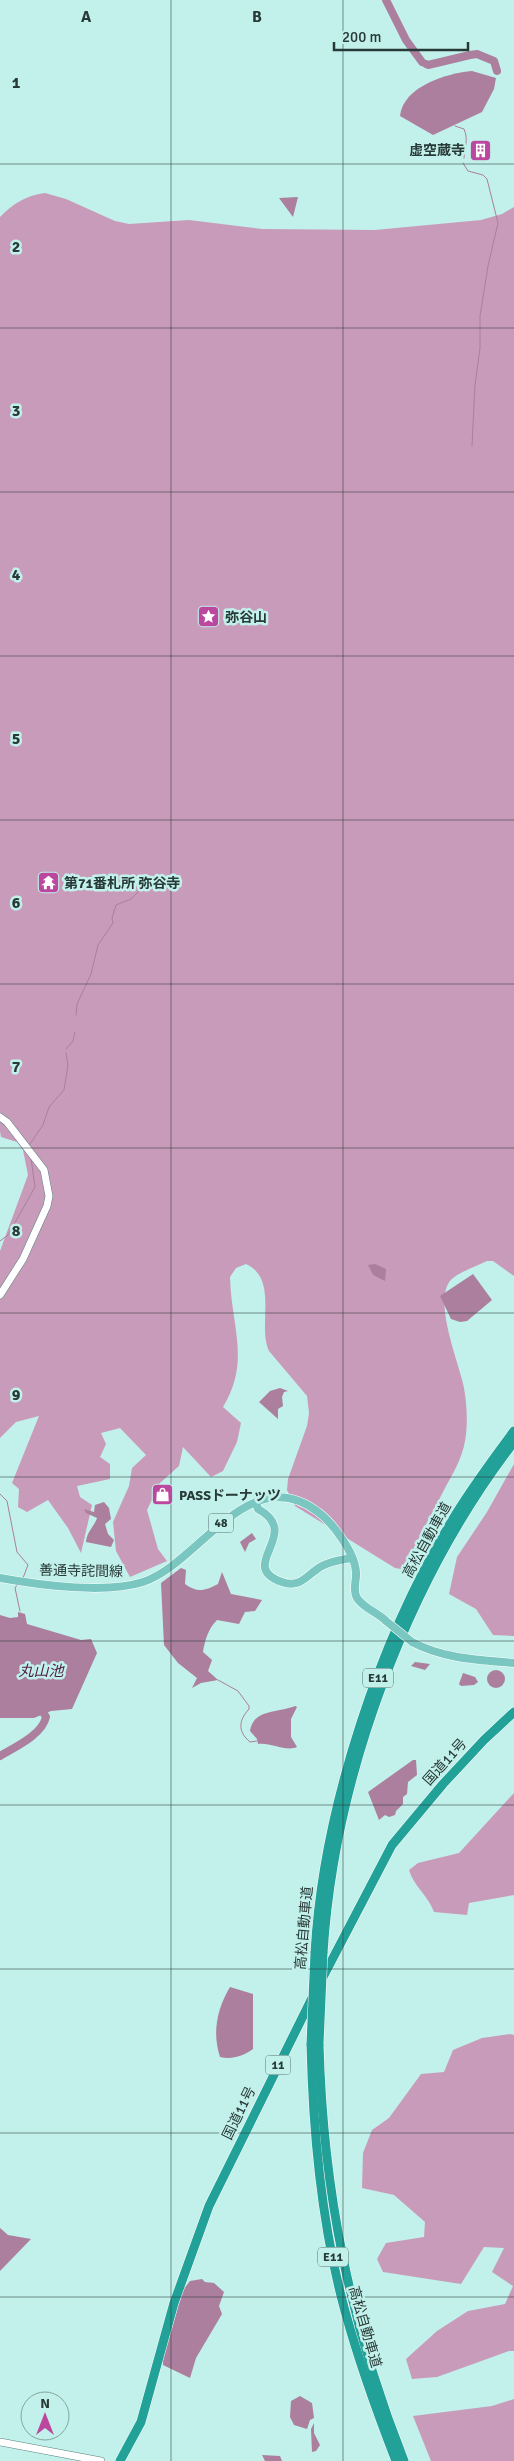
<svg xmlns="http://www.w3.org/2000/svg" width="514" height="2461" font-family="Signika,'Noto Sans JP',sans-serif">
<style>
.forest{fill:#c99bba}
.water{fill:#ab7f9d}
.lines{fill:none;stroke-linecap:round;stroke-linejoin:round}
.stream{stroke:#ab7f9d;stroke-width:1}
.river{stroke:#ab7f9d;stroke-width:8}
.secondary-casing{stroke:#57817d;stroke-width:8}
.primary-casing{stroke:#fff;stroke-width:9}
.highway-casing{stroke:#fff;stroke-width:10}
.secondary{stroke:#fff;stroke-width:7}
.primary{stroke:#7ac7c2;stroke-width:8}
.highway{stroke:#22a199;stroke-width:9}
.primary-bridge-casing{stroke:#fff;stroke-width:9;stroke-linecap:butt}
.highway-bridge-casing{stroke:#fff;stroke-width:10;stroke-linecap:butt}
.primary-bridge{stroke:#7ac7c2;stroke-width:8}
.highway-bridge{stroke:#22a199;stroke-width:9}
.grid{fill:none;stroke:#283a38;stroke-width:1;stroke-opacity:0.55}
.labels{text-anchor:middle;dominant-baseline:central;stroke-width:5;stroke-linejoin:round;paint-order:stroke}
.shield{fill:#c2f0ea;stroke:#56716d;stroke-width:1}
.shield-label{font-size:12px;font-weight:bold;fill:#283a38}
.poi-label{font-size:14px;font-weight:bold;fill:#283a38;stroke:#c2f0ea;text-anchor:start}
.street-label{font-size:14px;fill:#283a38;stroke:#c2f0ea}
.water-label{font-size:15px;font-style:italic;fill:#511a43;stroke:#c2f0ea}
.grid-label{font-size:16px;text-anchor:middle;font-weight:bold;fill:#283a38;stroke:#c2f0ea;stroke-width:5;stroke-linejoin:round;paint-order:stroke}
</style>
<rect width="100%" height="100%" fill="#c2f0ea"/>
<g class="forest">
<path d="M45 193 66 199 115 221 129 224 189 220 262 229 375 230 481 220 502 214 514 207V1276L493 1261H487C477 1266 462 1271 453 1278 430 1296 460 1365 464 1388 467 1405 468 1424 465 1441 462 1459 452 1475 444 1490 431 1515 418 1540 405 1565L401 1569 395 1568 295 1506 287 1490 288 1479 307 1426 309 1413 307 1396 269 1351C257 1326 279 1279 246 1264L236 1268 230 1277C231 1326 251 1361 223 1407L241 1423 237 1442 223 1471 211 1477 183 1447 179 1466 160 1483 147 1510 158 1549 167 1561 130 1577 116 1551 113 1522 129 1486 132 1468 146 1455 120 1428 101 1433 106 1444 100 1457 110 1464V1479L77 1486 80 1497 92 1505 81 1553 68 1528 48 1500 27 1512 18 1507 19 1489 12 1483 39 1416 16 1422 0 1438V1251L28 1175 23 1150 17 1142 1 1137 0 1131V217C14 203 25 196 45 193Z"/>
<polygon points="514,1464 514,1636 493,1635 476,1609 449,1594 457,1557 487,1512"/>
<path d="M514 1793V1895L469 1903 467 1915 434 1912C428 1895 414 1887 409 1870L418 1863 459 1853Z"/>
<polygon points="510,2034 514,2035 514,2351 509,2351 437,2377 412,2379 406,2359 437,2331 468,2311 505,2304 513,2286 492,2272 504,2248 484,2247 461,2284 383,2272 377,2259 386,2243 424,2237 425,2222 394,2195 362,2188 363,2153 372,2130 389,2118 421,2074 444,2072 453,2050 482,2038"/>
<polygon points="514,2399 514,2461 431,2461 413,2416 492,2406"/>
</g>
<g class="water">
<path d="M472 71 496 78 494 89 482 112 433 135 400 116C403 86 448 73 472 71Z"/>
<polygon points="298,197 293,217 279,198"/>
<polygon points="375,1264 386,1269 385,1281 373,1275 368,1265"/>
<polygon points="473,1274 492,1300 467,1321 460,1322 451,1319 440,1296"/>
<polygon points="280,1388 288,1391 284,1392 282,1397 283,1406 278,1409 278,1419 259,1402 270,1391"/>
<path d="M104 1502 109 1508 111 1519 105 1524 108 1534 114 1540 111 1547 86 1542C87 1531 94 1527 97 1518L86 1513 84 1509 94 1512 95 1505Z"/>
<polygon points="252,1533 256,1539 249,1543 245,1552 240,1542"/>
<path d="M181 1568 186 1570 185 1584C197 1593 205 1591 218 1584L222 1572 231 1594 262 1600 255 1611 245 1612 239 1624 217 1620C208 1629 205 1640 203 1652L212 1660 208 1671 218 1680 201 1683 192 1688 197 1678 178 1663 164 1645 161 1583Z"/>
<polygon points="18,1612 25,1614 27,1624 81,1640 91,1639 97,1653 72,1709 51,1711 34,1718 0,1718 0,1615 10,1618 18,1617"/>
<polygon points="415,1662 430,1664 425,1670 411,1666"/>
<circle cx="496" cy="1679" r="9"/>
<polygon points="463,1673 475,1677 478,1682 474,1685 461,1686 459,1684"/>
<path d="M295 1706 297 1707 291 1719V1737L297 1747C286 1752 270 1742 258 1744L257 1739 250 1731C253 1709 278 1713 295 1706Z"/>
<polygon points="413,1760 416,1760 417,1775 408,1782 407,1794 403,1797 403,1804 396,1811 395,1815 389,1817 385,1815 379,1820 368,1792"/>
<path d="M230 1987 253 1994V2049C243 2056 232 2060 220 2057 212 2032 217 2009 230 1987Z"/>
<polygon points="0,2228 8,2235 31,2239 0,2271"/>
<polygon points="202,2279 205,2282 214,2283 224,2292 219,2306 222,2314 196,2358 190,2378 163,2365 163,2358 183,2290 190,2281"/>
<polygon points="300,2396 312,2403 314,2418 310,2420 307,2429 294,2425 290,2417 291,2401"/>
<polygon points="314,2423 314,2433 320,2445 316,2451 312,2452 311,2429"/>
<polygon points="262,2455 280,2456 282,2461 265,2461"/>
</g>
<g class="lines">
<g class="stream">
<path d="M455 126 464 129C469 141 464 147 464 158"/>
<polyline points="463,163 468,171 483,175 487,179 498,223 488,266 480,316 480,348 475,385 472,446"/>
<polyline points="76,1015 77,1004 91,974 98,945 113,923 112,918 116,905 131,899 153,877"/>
<polyline points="66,1049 73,1041 75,1032"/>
<polyline points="30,1144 43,1125 49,1107 64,1090 68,1065 66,1053"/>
<polyline points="0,1241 8,1235 35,1187 31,1158"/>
<polyline points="0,1494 7,1501 17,1552 28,1565 23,1578"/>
<polyline points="17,1585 15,1588 20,1611"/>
<path d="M218 1680 238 1691 249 1706V1709C239 1720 237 1731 250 1742L257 1741"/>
</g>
<g class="river">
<polyline points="386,0 406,40 422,62"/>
<polyline points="426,64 428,65 470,55 477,54 494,61 497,71"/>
<path d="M0 1756C15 1747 42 1735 46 1717L39 1705"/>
</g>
<defs>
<g id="secondary">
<polyline points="0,1117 7,1122 44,1170 49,1196 47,1206 23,1259 0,1295"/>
<polyline points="0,2442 101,2461"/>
</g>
<g id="primary">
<path d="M256 1503 258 1509C304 1534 235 1566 282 1582 301 1589 307 1574 322 1566 331 1561 341 1560 351 1558"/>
<path d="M0 1578C38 1585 106 1594 143 1582 199 1564 249 1459 318 1512 333 1523 355 1553 356 1572 357 1580 352 1589 357 1598 362 1607 378 1613 386 1621"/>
<path d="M412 1642C444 1659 479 1660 514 1663"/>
</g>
<g id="highway">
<path d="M315 1953C323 1810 380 1636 456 1514 473 1486 494 1458 514 1431"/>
<path d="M323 1953C334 1778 407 1581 514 1442"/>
<polyline points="322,1979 392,1845 443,1784 484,1740 514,1712"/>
<path d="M311 2044C313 2134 321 2224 345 2311 359 2362 377 2412 396 2461"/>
<path d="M319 2044C323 2192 350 2324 404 2461"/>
<polyline points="120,2461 141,2422 174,2303 209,2206 313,1996"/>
</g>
</defs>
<use href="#secondary" class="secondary-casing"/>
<use href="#primary" class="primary-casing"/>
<use href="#highway" class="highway-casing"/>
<use href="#secondary" class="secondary"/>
<use href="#primary" class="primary"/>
<use href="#highway" class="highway"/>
<defs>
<polyline id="primary-bridge" points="386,1621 412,1642"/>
<g id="highway-bridge">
<polyline points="311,2044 315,1953"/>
<polyline points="319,2044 323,1953"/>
</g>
</defs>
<use href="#primary-bridge" class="primary-bridge-casing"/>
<use href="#highway-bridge" class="highway-bridge-casing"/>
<use href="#primary-bridge" class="primary-bridge"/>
<use href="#highway-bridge" class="highway-bridge"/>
</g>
<path class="grid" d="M171 0V2461M343 0V2461M0 164H514M0 328H514M0 492H514M0 656H514M0 820H514M0 984H514M0 1148H514M0 1313H514M0 1477H514M0 1641H514M0 1805H514M0 1969H514M0 2133H514M0 2297H514"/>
<defs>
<symbol id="building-square" viewBox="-11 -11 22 22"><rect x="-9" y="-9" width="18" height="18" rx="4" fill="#bc479f" stroke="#c2f0ea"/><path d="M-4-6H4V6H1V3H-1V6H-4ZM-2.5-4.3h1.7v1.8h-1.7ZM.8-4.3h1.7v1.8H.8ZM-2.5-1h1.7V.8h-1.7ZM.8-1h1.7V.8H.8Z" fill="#fff"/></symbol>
<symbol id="sight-square" viewBox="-11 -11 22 22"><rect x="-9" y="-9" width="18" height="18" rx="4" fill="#bc479f" stroke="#c2f0ea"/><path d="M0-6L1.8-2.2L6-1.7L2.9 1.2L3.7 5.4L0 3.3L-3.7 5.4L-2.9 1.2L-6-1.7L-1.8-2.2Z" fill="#fff"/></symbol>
<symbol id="temple-square" viewBox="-11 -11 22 22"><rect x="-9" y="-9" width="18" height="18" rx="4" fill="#bc479f" stroke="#c2f0ea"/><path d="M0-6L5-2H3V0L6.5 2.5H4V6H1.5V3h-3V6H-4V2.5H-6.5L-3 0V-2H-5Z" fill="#fff"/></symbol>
<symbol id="shop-square" viewBox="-11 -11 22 22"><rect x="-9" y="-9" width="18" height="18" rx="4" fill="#bc479f" stroke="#c2f0ea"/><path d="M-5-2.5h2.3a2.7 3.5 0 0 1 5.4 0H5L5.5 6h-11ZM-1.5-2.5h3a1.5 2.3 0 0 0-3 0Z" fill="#fff"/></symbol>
</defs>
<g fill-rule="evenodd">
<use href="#building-square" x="468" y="138" width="25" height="25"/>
<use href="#sight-square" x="196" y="604" width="25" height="25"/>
<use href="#temple-square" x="36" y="870" width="25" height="25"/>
<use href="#shop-square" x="150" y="1482" width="25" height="25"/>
</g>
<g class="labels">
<g class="shield">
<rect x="208.5" y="1513.5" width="25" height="19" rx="4"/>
<rect x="363" y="1668.5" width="30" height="19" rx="4"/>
<rect x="265.5" y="2055.5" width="25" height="19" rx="4"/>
<rect x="318" y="2247.5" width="30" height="19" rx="4"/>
</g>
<g class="shield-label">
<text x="221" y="1523">48</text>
<text x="378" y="1678">E11</text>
<text x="278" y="2065">11</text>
<text x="333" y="2257">E11</text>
</g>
<g class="poi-label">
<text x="465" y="150" text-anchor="end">虚空蔵寺</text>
<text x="225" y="617">弥谷山</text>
<text x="64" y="883">第71番札所 弥谷寺</text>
<text x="179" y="1495">PASSドーナッツ</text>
</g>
<g class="street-label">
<text transform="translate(427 1540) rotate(-61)">高松自動車道</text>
<text transform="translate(81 1571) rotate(1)">善通寺詫間線</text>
<text transform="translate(445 1762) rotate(-48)">国道11号</text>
<text transform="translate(304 1928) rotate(-85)">高松自動車道</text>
<text transform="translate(239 2113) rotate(-64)">国道11号</text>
<text transform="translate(365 2327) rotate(74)">高松自動車道</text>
</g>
<g class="water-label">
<text x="41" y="1671">丸山池</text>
</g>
</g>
<g class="grid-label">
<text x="86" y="22">A</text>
<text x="257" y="22">B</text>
<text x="16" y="88">1</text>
<text x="16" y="252">2</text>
<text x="16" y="416">3</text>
<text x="16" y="580">4</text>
<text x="16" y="744">5</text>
<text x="16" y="908">6</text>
<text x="16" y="1072">7</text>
<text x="16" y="1236">8</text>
<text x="16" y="1400">9</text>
</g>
<g transform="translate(45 2416)"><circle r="24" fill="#c2f0ea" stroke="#84a7a3"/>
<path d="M0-4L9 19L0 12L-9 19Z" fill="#bc479f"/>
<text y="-8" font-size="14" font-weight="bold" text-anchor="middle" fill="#283a38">N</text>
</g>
<path d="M334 42v8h134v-8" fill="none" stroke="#283a38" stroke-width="2.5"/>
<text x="342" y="42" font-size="15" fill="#283a38" stroke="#c2f0ea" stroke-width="4" paint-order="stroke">200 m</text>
</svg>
